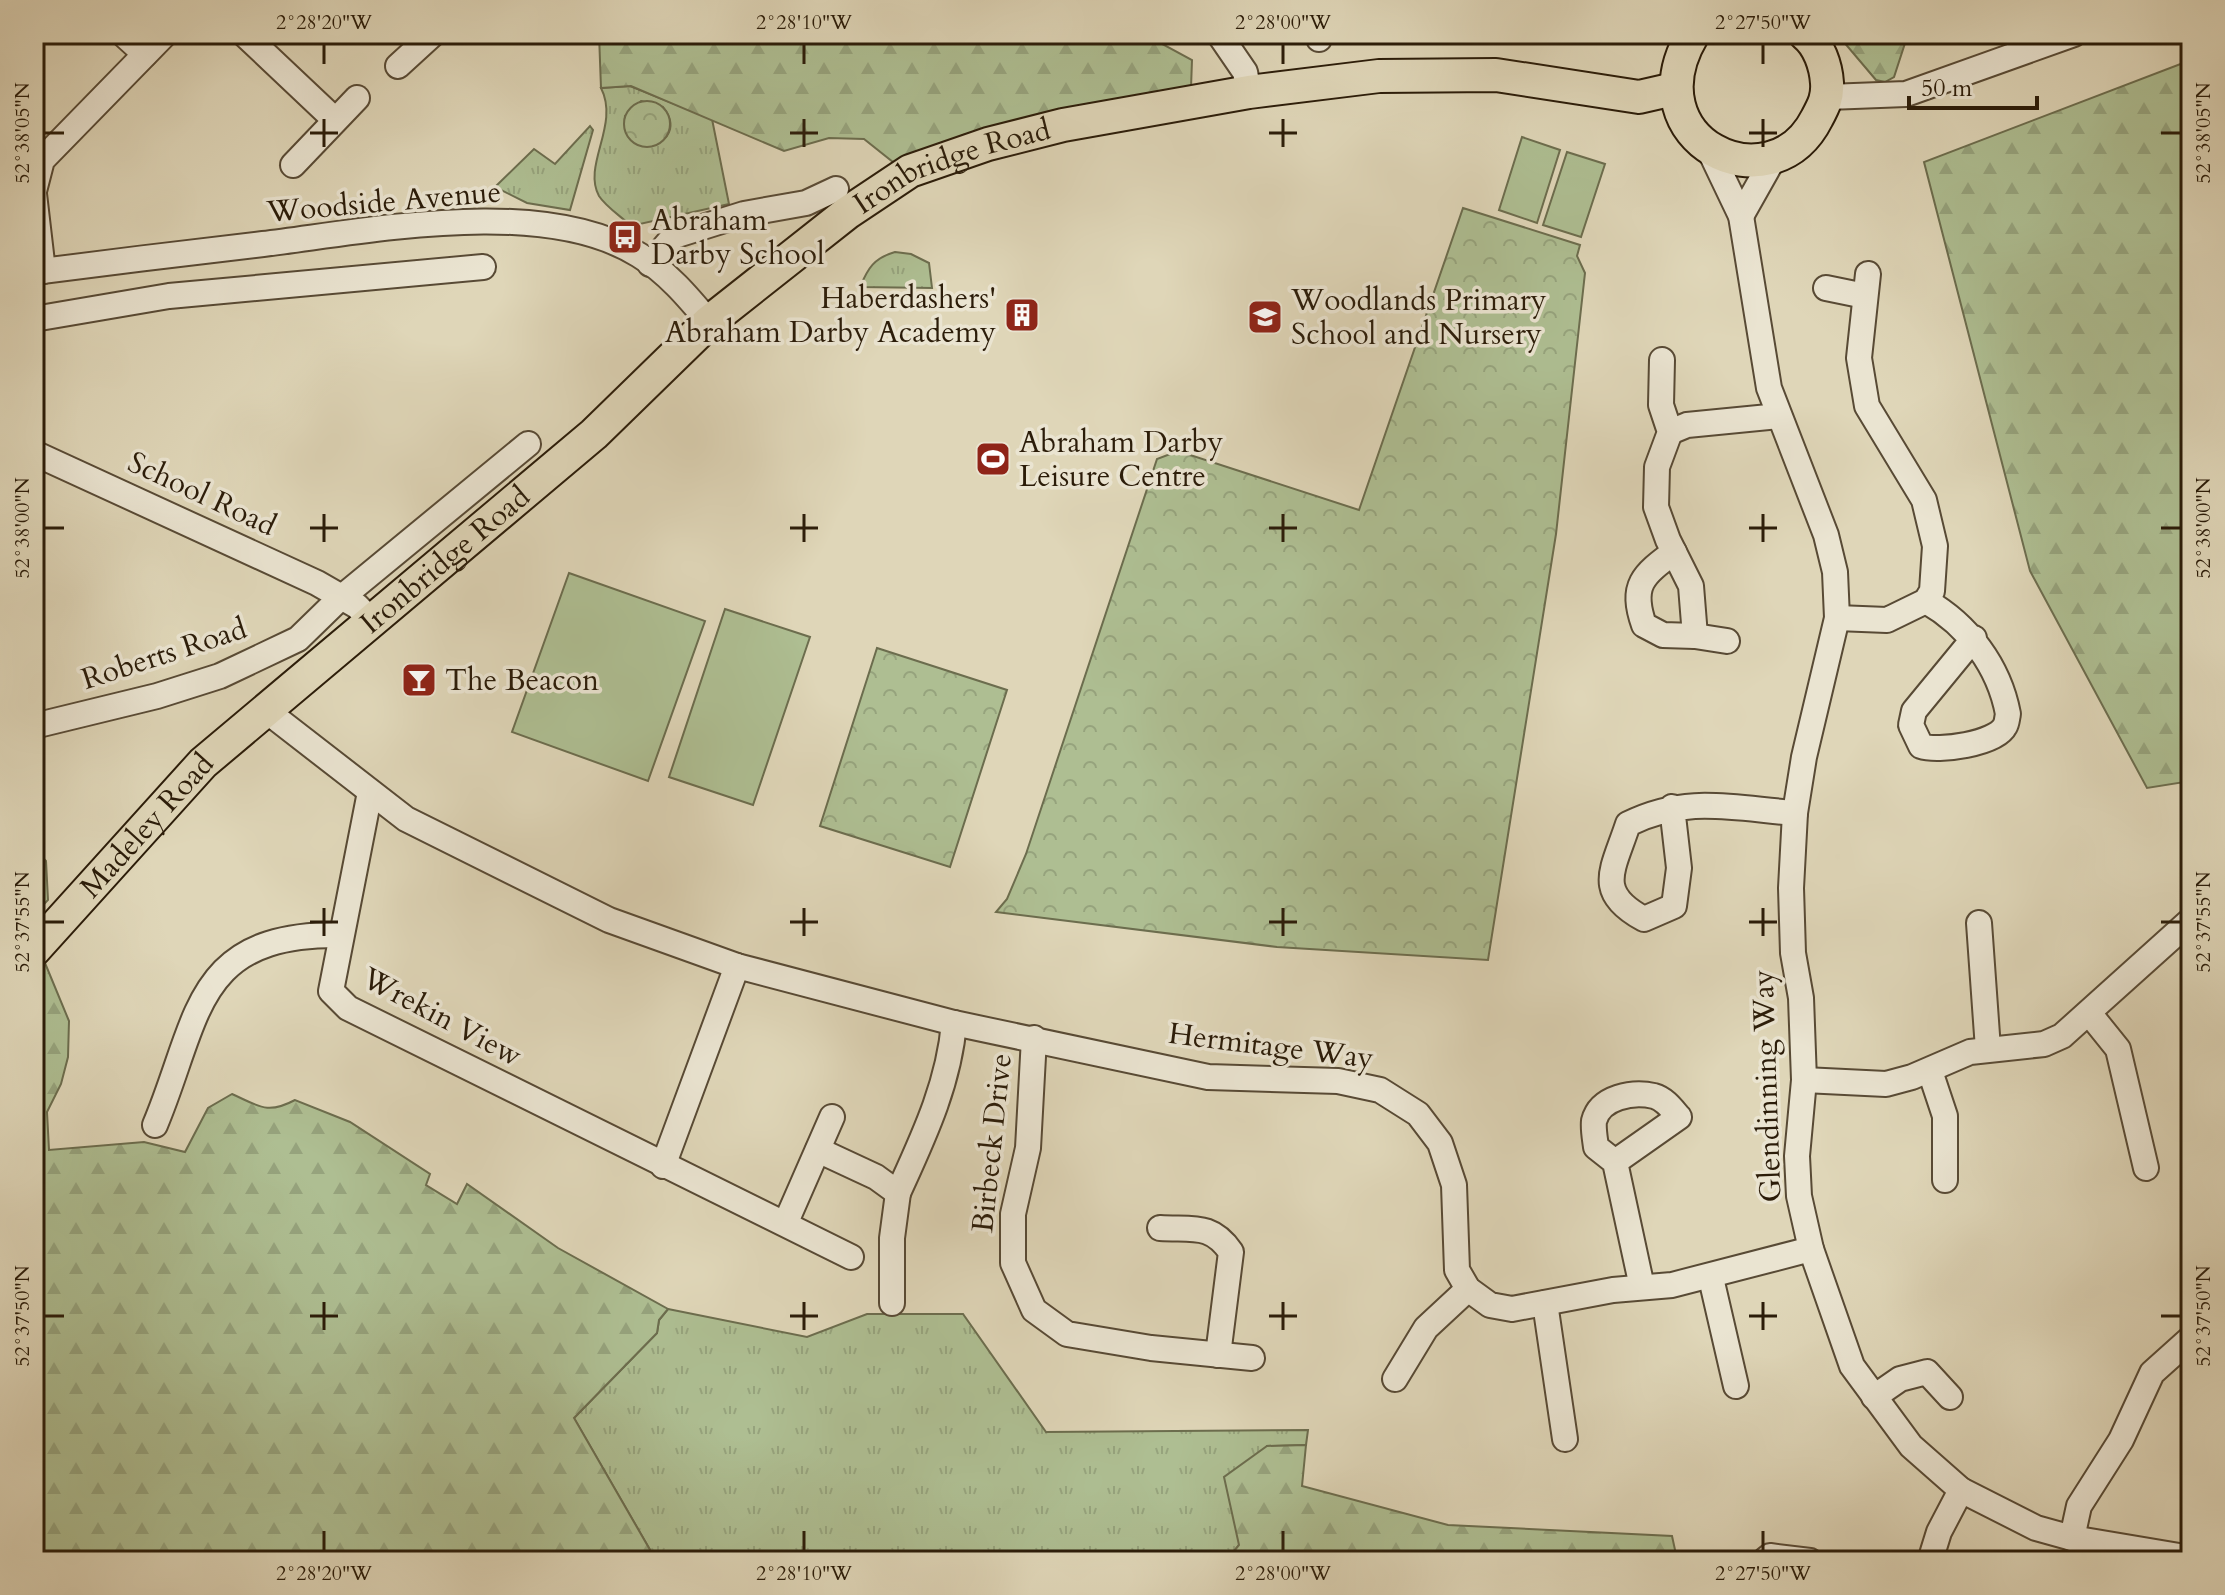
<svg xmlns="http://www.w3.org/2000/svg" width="2225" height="1595" font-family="Cardo,serif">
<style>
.grass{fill:url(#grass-tufts);stroke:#6c6d4e;stroke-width:2;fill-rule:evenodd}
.forest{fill:url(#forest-firs);stroke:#6c6d4e;stroke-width:2}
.park{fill:url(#park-crowns);stroke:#6c6d4e;stroke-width:2}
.pitch{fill:#aebe92;stroke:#6c6d4e;stroke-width:2}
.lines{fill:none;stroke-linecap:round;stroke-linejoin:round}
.minor-casing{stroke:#584a35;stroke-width:28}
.major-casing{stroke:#2b1c09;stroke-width:36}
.minor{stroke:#eae4d1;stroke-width:24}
.major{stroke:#dfd6b8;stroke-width:32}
.ticks{fill:none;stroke:#2b1c09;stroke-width:3}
.labels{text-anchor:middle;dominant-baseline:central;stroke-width:7;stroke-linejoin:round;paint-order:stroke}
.street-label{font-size:30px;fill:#2b1c09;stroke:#eae4d1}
.poi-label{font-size:30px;fill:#2b1c09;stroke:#eae4d1;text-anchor:start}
.neatline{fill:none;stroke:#2b1c09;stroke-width:3}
.ticks-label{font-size:20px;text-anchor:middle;fill:#2b1c09}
</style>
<defs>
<pattern id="grass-tufts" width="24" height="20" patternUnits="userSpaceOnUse" patternTransform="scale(2)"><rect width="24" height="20" fill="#aebe92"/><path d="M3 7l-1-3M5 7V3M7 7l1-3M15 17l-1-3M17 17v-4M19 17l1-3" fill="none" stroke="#96a37d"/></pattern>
<pattern id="forest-firs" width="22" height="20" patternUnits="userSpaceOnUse" patternTransform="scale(2)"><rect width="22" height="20" fill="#aebe92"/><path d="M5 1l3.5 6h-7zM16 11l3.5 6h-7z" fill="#96a37d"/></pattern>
<pattern id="park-crowns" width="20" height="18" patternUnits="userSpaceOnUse" patternTransform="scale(2)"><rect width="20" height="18" fill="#aebe92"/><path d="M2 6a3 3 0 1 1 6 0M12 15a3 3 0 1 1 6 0" fill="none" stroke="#96a37d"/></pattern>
</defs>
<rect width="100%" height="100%" fill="#dfd6b8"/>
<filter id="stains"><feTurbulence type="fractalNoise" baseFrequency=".0025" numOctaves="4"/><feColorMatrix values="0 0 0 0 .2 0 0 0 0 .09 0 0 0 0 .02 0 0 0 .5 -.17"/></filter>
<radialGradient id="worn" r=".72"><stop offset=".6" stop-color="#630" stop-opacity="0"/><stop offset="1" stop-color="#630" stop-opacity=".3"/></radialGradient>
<g class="grass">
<path d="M630 86 712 119 729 204 631 226C622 217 606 207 599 196 582 165 620 125 601 88ZM641 101 663 107C694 146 618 165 625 116Z"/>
<polygon points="590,126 593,130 570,210 527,203 495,187 534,149 555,164"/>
<path d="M895 252 911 254 929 263 932 288 860 287C868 268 874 258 895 252Z"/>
<polygon points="34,849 46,861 48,900 34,915"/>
<polygon points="668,1309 807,1337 867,1314 963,1314 1046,1432 1308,1430 1306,1445 1267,1446 1239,1545 1226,1561 663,1561 653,1555 574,1418 657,1333 659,1320"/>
</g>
<g class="forest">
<polygon points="599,34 1144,34 1192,60 1191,88 1069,109 963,135 898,166 864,139 829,138 784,151 631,86 601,88"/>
<polygon points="1837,34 1908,34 1894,77 1885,82 1876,80"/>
<polygon points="2191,60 2191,781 2147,788 2030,571 1924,162"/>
<path d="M45 963 69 1021 68 1057 61 1084 47 1112 49 1150 144 1142 185 1152 208 1108 232 1094C259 1106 267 1115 295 1100L350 1122 430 1174 426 1185 457 1204 467 1184 558 1248 668 1309 659 1320 657 1333 574 1418 653 1555 663 1561H34V975Z"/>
<polygon points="1306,1445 1302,1486 1448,1525 1672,1536 1677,1559 1684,1561 1226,1561 1239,1545 1224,1477 1267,1446"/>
</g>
<g class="park">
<circle cx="647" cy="124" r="23"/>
<polygon points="1463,208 1580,245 1577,256 1585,273 1556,534 1488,960 1277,947 996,912 1007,899 1026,854 1157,459 1178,451 1359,510"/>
<polygon points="877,648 1007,690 950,867 820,826"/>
</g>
<g class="pitch">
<polygon points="1522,137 1560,150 1537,223 1499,210"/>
<polygon points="1567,152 1605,164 1581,237 1543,225"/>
<polygon points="569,573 705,621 648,781 512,732"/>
<polygon points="725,609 810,637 753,805 669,777"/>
</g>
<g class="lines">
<defs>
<g id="minor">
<polyline points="123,34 145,54"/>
<polyline points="244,34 335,120"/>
<polyline points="1219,34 1245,72 1249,92"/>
<polyline points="1319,34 1319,39"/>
<polyline points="398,66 433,34"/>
<polyline points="1828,97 1906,94 2074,34"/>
<polyline points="1708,147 1741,216 1769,388 1826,535 1835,572 1837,618 1804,757 1795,813 1791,888 1793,953 1801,998 1804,1080 1797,1156 1799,1196 1811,1249 1852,1366 1911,1446 1961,1490 2036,1528 2072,1538 2191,1558"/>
<polyline points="293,165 357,98"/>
<polyline points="34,191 42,160 165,34"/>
<polyline points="34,194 43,271"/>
<polyline points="1741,216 1776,154"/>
<polyline points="650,264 674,236 744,214 806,203 836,189"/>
<path d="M34 272C110 262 187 253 263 244 370 231 543 195 639 255 667 272 688 297 709 322"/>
<polyline points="1826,288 1865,296"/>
<polyline points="34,319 169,296 483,267"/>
<polyline points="1662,360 1661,405 1670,432 1657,467 1656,507 1668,540 1691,586 1695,636 1727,641"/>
<polyline points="1670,432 1687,425 1779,416"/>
<polyline points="34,453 317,583 357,606 370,619"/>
<path d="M1674 552C1643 575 1630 585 1644 625L1663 635 1695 636"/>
<path d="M1926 601C1968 625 1999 666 2008 714 2007 718 2007 723 2005 726 1996 744 1938 752 1921 746L1911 725 1914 711 1974 638"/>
<polyline points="1837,618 1887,620 1926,601 1932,591 1935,546 1924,500 1867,406 1859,358 1868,274"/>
<polyline points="268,712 406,819 609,920 737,966 954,1023 1208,1077 1338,1081 1380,1090 1418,1114 1440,1143 1454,1185 1457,1270 1468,1289 1490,1305 1512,1309 1613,1290 1672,1285 1811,1249"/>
<polyline points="34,726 157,696 220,676 298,639 336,602 528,444"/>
<polyline points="370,792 331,991 348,1008 851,1257"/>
<path d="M1672 807 1679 868 1674 906 1644 919C1594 892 1613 870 1628 824 1687 795 1731 808 1795 813"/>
<polyline points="1979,923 1988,1049"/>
<polyline points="2089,1013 2118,1049 2146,1168"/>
<polyline points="1034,1038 1028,1148 1013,1214 1013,1263 1034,1310 1067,1334 1151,1348 1252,1358"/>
<polyline points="1930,1071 1945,1116 1945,1180"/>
<polyline points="1804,1080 1886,1084 1912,1077 1970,1052 2044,1044 2062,1036 2191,920"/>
<path d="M155 1125C200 1018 193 933 341 935"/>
<path d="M818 1150 876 1177 898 1193C923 1138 949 1084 954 1023"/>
<path d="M1615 1162 1679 1117C1672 1109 1665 1099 1654 1096 1633 1091 1600 1097 1594 1121 1593 1129 1595 1139 1596 1147L1615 1162 1642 1287"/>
<polyline points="663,1166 737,966"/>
<polyline points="786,1222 832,1117"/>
<path d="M1160 1228C1193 1230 1211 1223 1231 1252L1218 1355"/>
<polyline points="1711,1278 1736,1386"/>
<polyline points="892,1303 892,1238 898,1193"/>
<polyline points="1545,1303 1565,1439"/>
<polyline points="1395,1379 1426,1328 1468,1289"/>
<polyline points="1874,1397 1900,1379 1927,1372 1950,1397"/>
<polyline points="2072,1538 2079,1506 2121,1440 2152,1373 2191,1338"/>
<polyline points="1765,1560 1770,1556 1810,1561"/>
<polyline points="1930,1561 1939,1532 1961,1490"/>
</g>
<g id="major">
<path d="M1693 34C1629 141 1771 209 1817 118 1824 105 1828 97 1827 83 1826 66 1819 45 1805 34"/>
<path id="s1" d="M34 950 203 763 594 434 709 322 847 213 910 171 988 144 1063 125 1249 92 1379 76 1496 75 1639 97 1674 89"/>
</g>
</defs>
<use href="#minor" class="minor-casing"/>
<use href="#major" class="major-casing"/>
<use href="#minor" class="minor"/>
<use href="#major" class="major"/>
</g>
<path class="ticks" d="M324 44V64M804 44V64M1283 44V64M1763 44V64M324 119V147M804 119V147M1283 119V147M1763 119V147M44 133H64M310 133H338M790 133H818M1269 133H1297M1749 133H1777M2161 133H2181M324 514V542M804 514V542M1283 514V542M1763 514V542M44 528H64M310 528H338M790 528H818M1269 528H1297M1749 528H1777M2161 528H2181M324 908V936M804 908V936M1283 908V936M1763 908V936M44 922H64M310 922H338M790 922H818M1269 922H1297M1749 922H1777M2161 922H2181M324 1302V1330M804 1302V1330M1283 1302V1330M1763 1302V1330M44 1316H64M310 1316H338M790 1316H818M1269 1316H1297M1749 1316H1777M2161 1316H2181M324 1531V1551M804 1531V1551M1283 1531V1551M1763 1531V1551"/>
<defs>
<symbol id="bus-square" viewBox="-11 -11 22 22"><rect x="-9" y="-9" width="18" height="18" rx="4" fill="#8f2418" stroke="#eae4d1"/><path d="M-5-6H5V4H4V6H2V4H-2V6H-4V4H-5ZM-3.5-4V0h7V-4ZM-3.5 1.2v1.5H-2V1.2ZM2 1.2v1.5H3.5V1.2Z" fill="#fff"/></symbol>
<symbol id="building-square" viewBox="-11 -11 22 22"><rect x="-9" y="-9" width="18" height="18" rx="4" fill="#8f2418" stroke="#eae4d1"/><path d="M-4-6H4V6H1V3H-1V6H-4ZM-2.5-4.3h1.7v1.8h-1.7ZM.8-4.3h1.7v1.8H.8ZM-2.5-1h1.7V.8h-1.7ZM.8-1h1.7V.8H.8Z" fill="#fff"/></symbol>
<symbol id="school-square" viewBox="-11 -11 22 22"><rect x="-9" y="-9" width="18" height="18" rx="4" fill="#8f2418" stroke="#eae4d1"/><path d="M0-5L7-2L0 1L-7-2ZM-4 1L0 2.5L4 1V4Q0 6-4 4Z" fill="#fff"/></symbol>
<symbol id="stadium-square" viewBox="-11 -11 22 22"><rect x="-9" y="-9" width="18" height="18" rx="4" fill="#8f2418" stroke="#eae4d1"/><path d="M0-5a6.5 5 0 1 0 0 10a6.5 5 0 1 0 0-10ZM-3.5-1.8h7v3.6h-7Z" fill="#fff"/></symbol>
<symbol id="bar-square" viewBox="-11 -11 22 22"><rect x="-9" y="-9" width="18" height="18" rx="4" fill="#8f2418" stroke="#eae4d1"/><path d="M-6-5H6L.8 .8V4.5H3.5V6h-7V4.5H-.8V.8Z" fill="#fff"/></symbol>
</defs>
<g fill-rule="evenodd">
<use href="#bus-square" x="605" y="217" width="40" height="40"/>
<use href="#building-square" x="1002" y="295" width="40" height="40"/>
<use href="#school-square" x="1245" y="297" width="40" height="40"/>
<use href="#stadium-square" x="973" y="439" width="40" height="40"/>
<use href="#bar-square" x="399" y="660" width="40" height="40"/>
</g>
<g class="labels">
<g class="street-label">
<text stroke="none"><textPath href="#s1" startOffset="1216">Ironbridge Road</textPath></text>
<text transform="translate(384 202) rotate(-5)">Woodside Avenue</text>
<text transform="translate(202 494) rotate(25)">School Road</text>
<text stroke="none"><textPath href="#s1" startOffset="568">Ironbridge Road</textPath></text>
<text transform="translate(164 654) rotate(-18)">Roberts Road</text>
<text stroke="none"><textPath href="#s1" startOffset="168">Madeley Road</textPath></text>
<text transform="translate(442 1017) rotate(28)">Wrekin View</text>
<text transform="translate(1271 1046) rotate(7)">Hermitage Way</text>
<text transform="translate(1767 1086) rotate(-92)">Glendinning Way</text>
<text transform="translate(992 1143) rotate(-84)">Birbeck Drive</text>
</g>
<g class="poi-label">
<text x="651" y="220">Abraham<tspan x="651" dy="34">Darby School</tspan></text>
<text x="996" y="298" text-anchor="end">Haberdashers'<tspan x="996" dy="34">Abraham Darby Academy</tspan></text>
<text x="1291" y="300">Woodlands Primary<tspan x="1291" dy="34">School and Nursery</tspan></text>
<text x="1019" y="442">Abraham Darby<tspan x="1019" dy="34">Leisure Centre</tspan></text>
<text x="445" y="680">The Beacon</text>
</g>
</g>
<rect width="2225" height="1595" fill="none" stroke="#dfd6b8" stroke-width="88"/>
<path d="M1909 96v12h128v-12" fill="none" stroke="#2b1c09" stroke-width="4"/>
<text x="1921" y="96" font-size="24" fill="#2b1c09" stroke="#eae4d1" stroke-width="6" paint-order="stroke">50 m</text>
<rect x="44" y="44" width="2137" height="1507" class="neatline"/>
<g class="ticks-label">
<text x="324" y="29">2°28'20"W</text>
<text x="804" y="29">2°28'10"W</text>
<text x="1283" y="29">2°28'00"W</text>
<text x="1763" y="29">2°27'50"W</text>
<text transform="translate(22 133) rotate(-90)" y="7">52°38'05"N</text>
<text transform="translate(2203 133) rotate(-90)" y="7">52°38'05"N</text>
<text transform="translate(22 528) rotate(-90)" y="7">52°38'00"N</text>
<text transform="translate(2203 528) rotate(-90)" y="7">52°38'00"N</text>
<text transform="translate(22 922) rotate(-90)" y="7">52°37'55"N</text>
<text transform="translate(2203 922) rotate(-90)" y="7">52°37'55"N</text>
<text transform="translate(22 1316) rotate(-90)" y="7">52°37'50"N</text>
<text transform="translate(2203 1316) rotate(-90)" y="7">52°37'50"N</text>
<text x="324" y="1580">2°28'20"W</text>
<text x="804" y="1580">2°28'10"W</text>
<text x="1283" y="1580">2°28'00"W</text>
<text x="1763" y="1580">2°27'50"W</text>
</g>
<rect width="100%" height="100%" filter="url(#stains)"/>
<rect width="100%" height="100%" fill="url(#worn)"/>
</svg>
